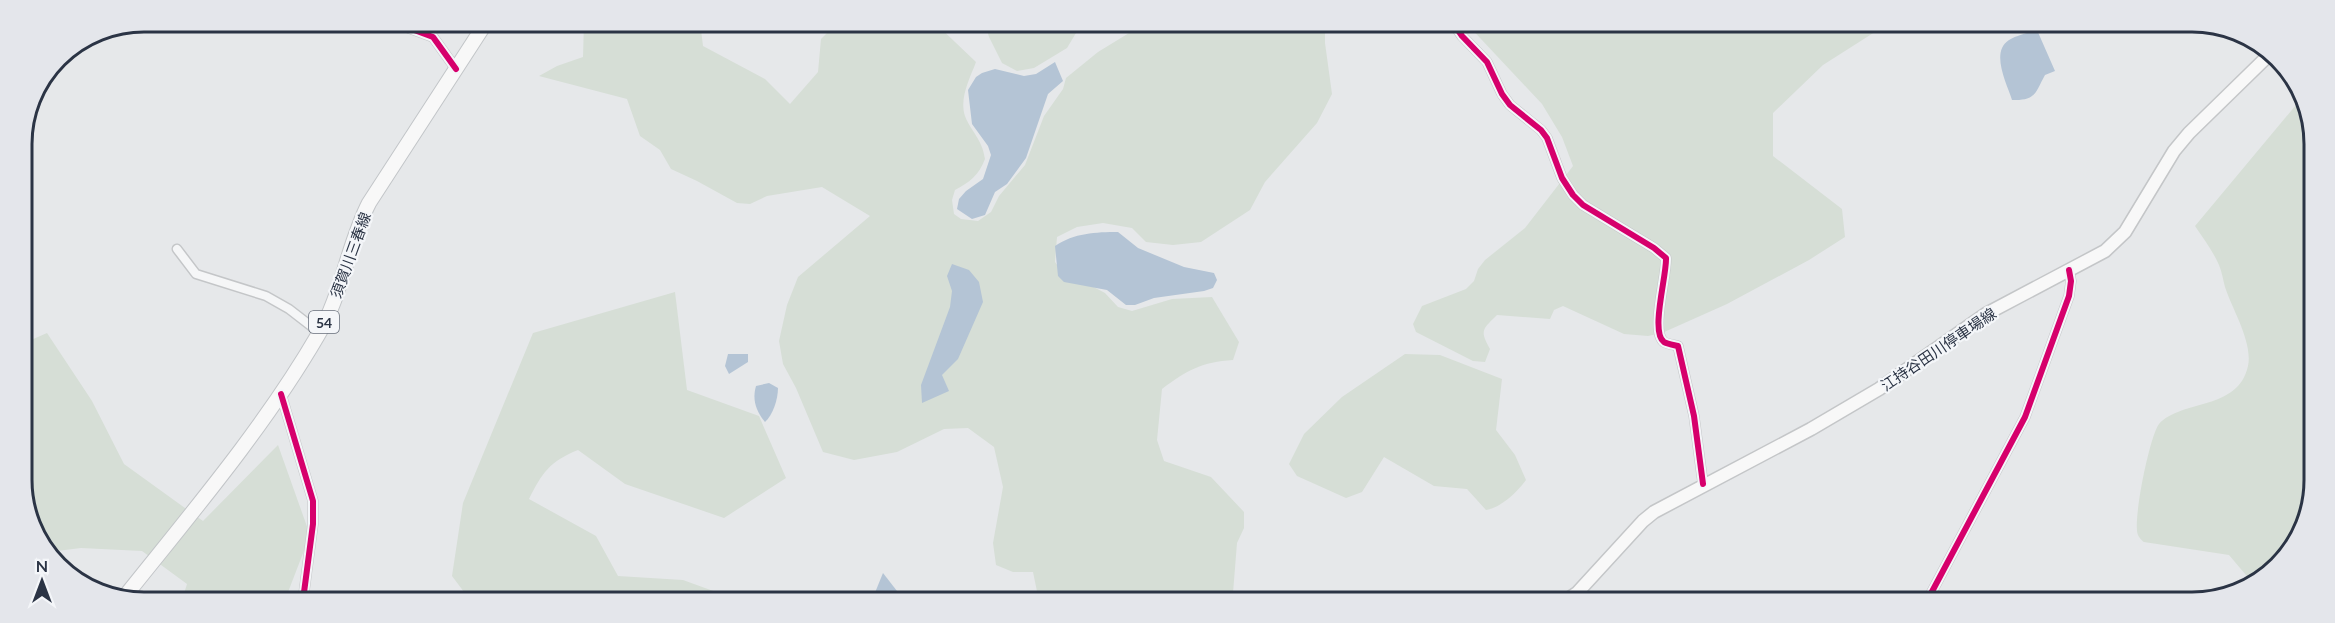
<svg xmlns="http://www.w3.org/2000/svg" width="2335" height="623" font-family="Lato,'Noto Sans JP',sans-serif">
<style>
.green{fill:#d6ded6}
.water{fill:#b4c4d5}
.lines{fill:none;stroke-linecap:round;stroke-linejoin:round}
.street-casing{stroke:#c4c6c8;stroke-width:11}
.secondary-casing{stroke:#c4c6c8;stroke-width:15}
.primary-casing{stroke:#c2c5c8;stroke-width:16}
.street{stroke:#f5f6f7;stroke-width:8}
.secondary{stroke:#f8f8f8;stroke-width:12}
.primary{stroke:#f8f8f8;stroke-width:14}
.cycleway-casing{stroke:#f4f6f9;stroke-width:10}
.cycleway{stroke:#d6006c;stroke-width:6}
.labels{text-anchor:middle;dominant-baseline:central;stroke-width:4.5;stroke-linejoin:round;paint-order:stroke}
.shield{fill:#f4f6f9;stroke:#676e7b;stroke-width:1.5}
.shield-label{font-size:14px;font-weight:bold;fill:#2b3445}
.street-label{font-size:15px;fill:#2b3445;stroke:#f4f6f9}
.rim{fill:none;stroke:#2b3445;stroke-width:3}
</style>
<rect width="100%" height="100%" fill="#e6e8ea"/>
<g class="green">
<path d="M584 22H700L703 46 765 79 790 104 818 72 821 39 838 22H934L976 62C970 78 959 98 965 116 971 132 982 138 985 159 979 175 970 182 955 190L952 200 954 214 961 219 978 221 991 212 999 196 1025 165 1044 116 1063 89 1066 78 1098 52 1147 22H1325V43L1332 94 1317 123 1265 182 1250 210 1201 242 1173 245 1146 242 1132 228 1103 223 1077 227 1057 237 1055 262 1065 276 1086 283 1105 293 1118 307 1132 311 1172 299 1212 297 1239 342 1233 360C1202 362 1187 370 1162 389L1157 440 1164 461 1211 477 1244 512V528L1237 543 1233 593 1217 601H1039L1033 572H1013L996 565 993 543 1003 487 994 447 968 428 944 429 897 452 854 460 823 452 796 388 783 364 779 341 787 305 798 277 870 216 822 187 767 196 750 204 737 203 697 181 671 169 660 150 640 136 627 99 539 76 557 66 583 57Z"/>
<polygon points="985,22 1078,22 1076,33 1067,48 1034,68 1017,71 1002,63 989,37"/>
<path d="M1466 23H1889L1823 65 1773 113V156L1842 209 1845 237 1809 260 1727 304 1662 333 1648 336 1624 334 1563 306 1554 310 1550 319 1497 315C1483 329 1479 330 1490 349L1485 362 1473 361 1416 332 1413 324 1422 306 1466 289 1474 281 1478 269 1485 260 1525 228 1573 166 1562 137 1542 104Z"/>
<path d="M2301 99 2312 119V504L2272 572 2251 581 2229 555 2144 542C2143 542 2138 536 2138 535 2132 522 2150 435 2159 424 2182 399 2238 411 2248 366 2253 342 2232 309 2225 287 2223 280 2222 272 2219 265 2213 251 2203 238 2195 226Z"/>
<path d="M675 292 687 390 759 416 786 478 724 518 625 484 578 450C550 461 542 473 529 499L596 536 618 576 683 580 738 600H470L452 576 463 503 533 333Z"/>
<polygon points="47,333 92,401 124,464 203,521 278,445 310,535 285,600 182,600 187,584 142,551 81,548 49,552 23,504 22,344"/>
<path d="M1405 354 1440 355 1502 379 1496 430 1515 455 1526 480C1516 493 1502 507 1486 510L1467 489 1434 486 1384 457 1362 492 1346 498 1297 476 1289 464 1304 434 1342 397Z"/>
</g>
<g class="water">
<path d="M2037 30 2055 71 2045 75C2035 93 2036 101 2012 100 2007 84 1990 52 2009 40 2017 35 2028 33 2037 30Z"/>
<polygon points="1055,62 1063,81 1048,94 1026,158 1007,184 995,192 985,215 972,219 957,209 959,199 966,191 983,179 991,155 988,146 972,124 968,90 976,77 982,73 995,69 1024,76 1036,74"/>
<path d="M1118 232 1138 248 1184 267 1214 273 1217 280 1213 288 1204 291 1154 298 1135 305H1126L1107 290 1064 282 1058 276 1055 246C1074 233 1096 232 1118 232Z"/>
<polygon points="952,264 969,270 979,282 983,302 958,359 942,375 949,391 922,403 921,385 950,307 952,291 947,276"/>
<polygon points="728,354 748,354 748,362 729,374 725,366"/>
<path d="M769 383 778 388C778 399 773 415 765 422 756 411 752 400 756 386Z"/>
<polygon points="883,573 904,600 872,600"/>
</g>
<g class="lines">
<defs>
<g id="street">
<polyline points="390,21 433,37 456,69"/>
<path d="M1453 23 1462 36 1487 62 1502 94 1510 105 1541 130 1547 138 1562 178 1573 195 1583 205 1654 248 1666 258C1667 275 1650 332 1664 342 1667 344 1674 345 1678 346L1694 416 1703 484"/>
<polyline points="85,38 105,33 121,26"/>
<polyline points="177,249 196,274 266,296 289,309 320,333"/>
<polyline points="281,394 313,501 313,524 303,600"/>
<polyline points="1927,601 2025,417 2069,296 2071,281 2069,270"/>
</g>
<polyline id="secondary" points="1565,601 1577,593 1643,521 1654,512 1811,429 1879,389 1986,314 2105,251 2125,232 2174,151 2189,133 2271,53"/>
<path id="primary" d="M122 600C189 516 264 428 318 335 342 295 347 246 369 203L487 21"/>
</defs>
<use href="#street" class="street-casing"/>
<use href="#secondary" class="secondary-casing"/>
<use href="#primary" class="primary-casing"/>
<use href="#street" class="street"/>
<use href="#secondary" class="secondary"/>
<use href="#primary" class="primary"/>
<defs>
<g id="cycleway">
<polyline points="390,21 433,37 456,69"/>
<path d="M1453 23 1462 36 1487 62 1502 94 1510 105 1541 130 1547 138 1562 178 1573 195 1583 205 1654 248 1666 258C1667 275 1650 332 1664 342 1667 344 1674 345 1678 346L1694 416 1703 484"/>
<polyline points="281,394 313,501 313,524 303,600"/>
<polyline points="1927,601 2025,417 2069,296 2071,281 2069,270"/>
</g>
</defs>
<use href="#cycleway" class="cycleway-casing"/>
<use href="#cycleway" class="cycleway"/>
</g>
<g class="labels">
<rect class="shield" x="309" y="311" width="30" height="22" rx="4.5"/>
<g class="shield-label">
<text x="324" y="322">54</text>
</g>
<g class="street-label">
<text transform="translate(350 255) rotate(-70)">須賀川三春線</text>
<text transform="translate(1938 349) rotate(-34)">江持谷田川停車場線</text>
</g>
</g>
<path d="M0 0H2335V623H0ZM144 32H2192A112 112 0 0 1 2304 144V480A112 112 0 0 1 2192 592H144A112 112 0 0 1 32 480V144A112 112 0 0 1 144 32Z" fill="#e4e6eb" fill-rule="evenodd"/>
<path class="rim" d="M144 32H2192A112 112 0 0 1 2304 144V480A112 112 0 0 1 2192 592H144A112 112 0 0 1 32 480V144A112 112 0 0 1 144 32Z"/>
<g transform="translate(42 581)" stroke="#f4f6f9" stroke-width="4.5" paint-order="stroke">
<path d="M0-4.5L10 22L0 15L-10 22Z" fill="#2b3445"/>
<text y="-9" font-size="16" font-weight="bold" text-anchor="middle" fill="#2b3445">N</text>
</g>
</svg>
